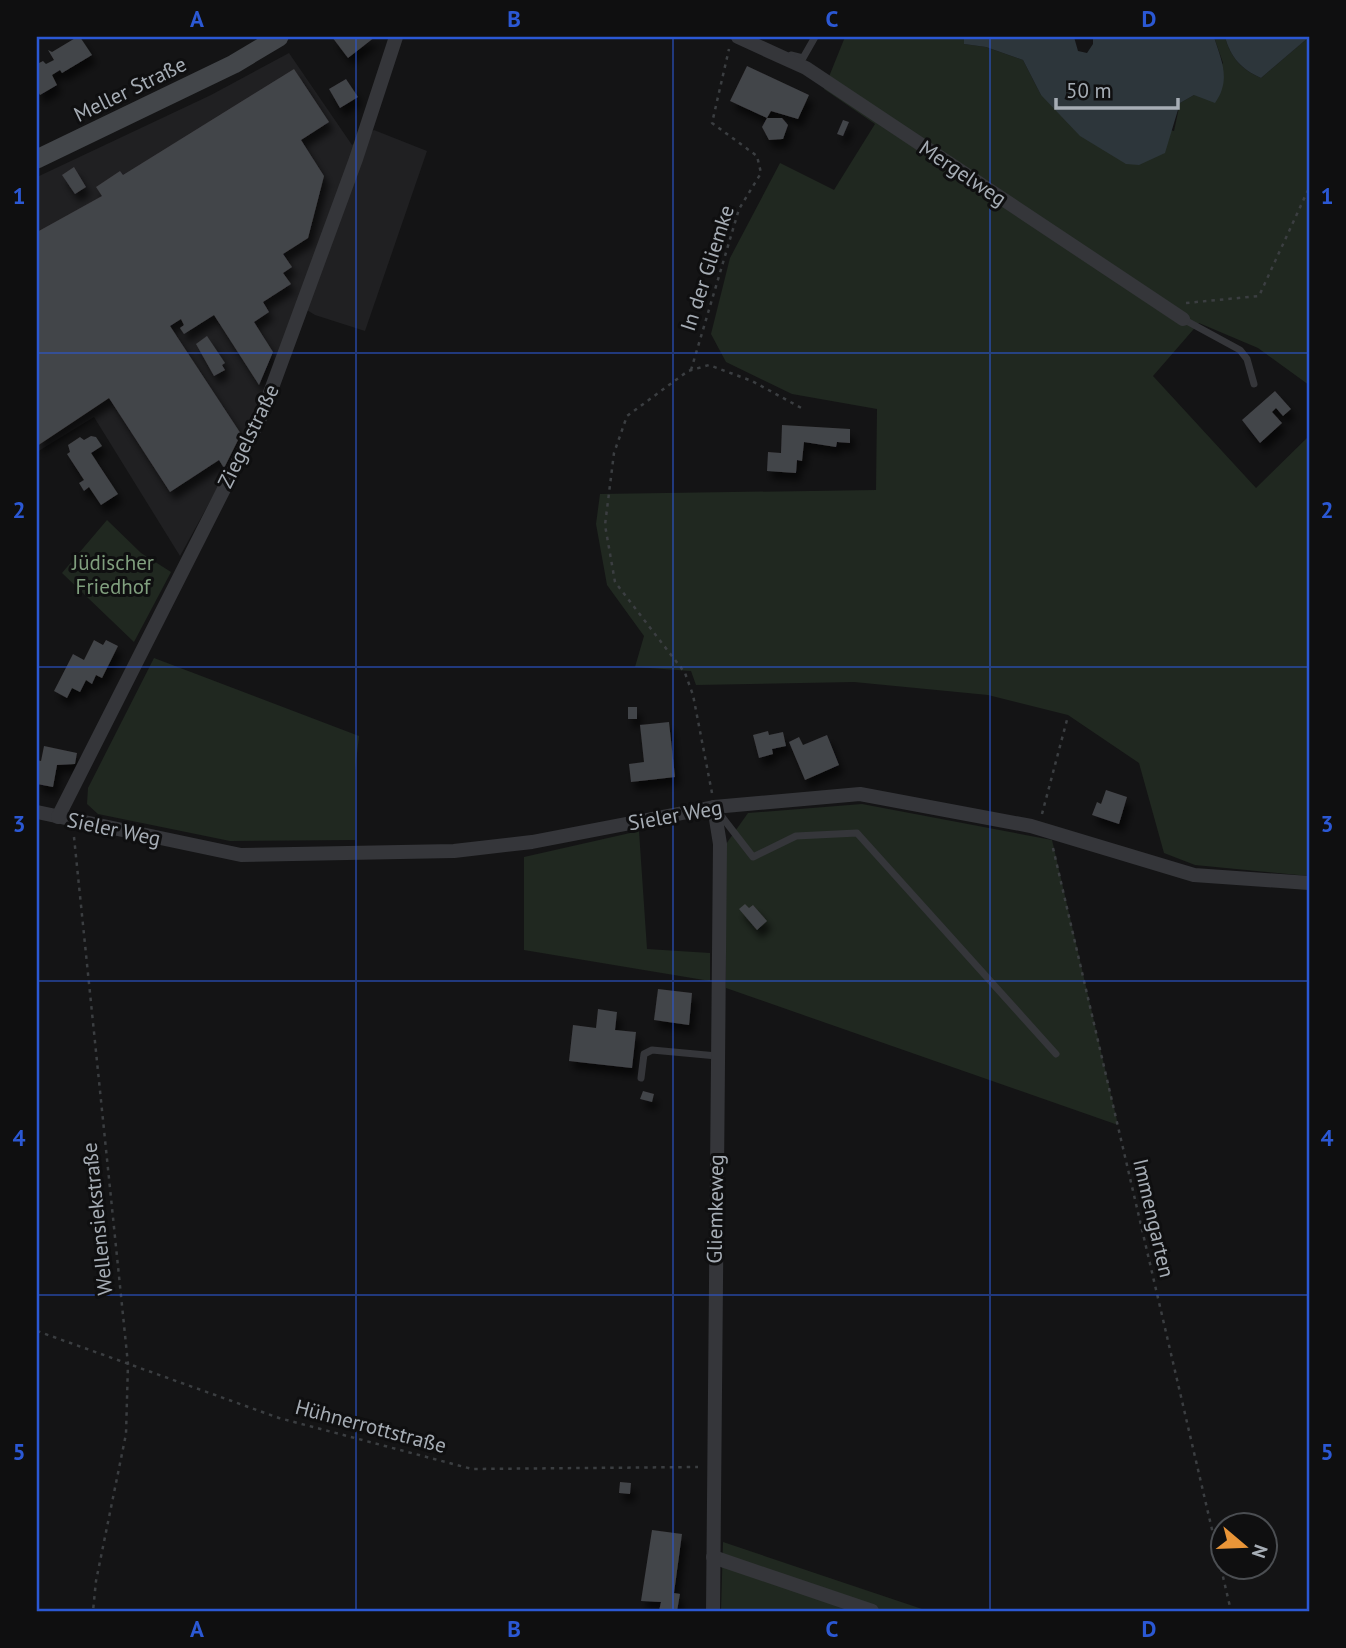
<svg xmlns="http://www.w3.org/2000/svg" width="1346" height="1648" font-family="'PT Sans',sans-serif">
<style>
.built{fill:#202022}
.green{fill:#202820}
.water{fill:#2d363b}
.building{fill:#434448;filter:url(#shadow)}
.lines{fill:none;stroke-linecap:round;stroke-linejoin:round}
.path{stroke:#3b3e41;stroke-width:2.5;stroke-dasharray:3.5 5;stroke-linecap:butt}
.service{stroke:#35363a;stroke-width:7}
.minor{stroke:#35363a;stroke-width:14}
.secondary{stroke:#43464a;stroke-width:19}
.grid{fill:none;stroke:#2b58d4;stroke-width:2;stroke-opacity:0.55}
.labels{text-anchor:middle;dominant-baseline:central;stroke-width:6;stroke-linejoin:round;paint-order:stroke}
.street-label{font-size:21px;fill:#a6adb5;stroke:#0f0f10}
.park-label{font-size:21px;fill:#809f7e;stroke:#0f0f10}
.neatline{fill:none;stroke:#2b58d4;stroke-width:2.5}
.grid-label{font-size:23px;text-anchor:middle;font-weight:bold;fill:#2b58d4}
</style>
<defs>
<filter id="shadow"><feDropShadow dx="4.5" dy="8" stdDeviation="3.5" flood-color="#0009"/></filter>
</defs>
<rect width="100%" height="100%" fill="#141415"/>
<polygon class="built" points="289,53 352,145 374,130 427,151 365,331 315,315 299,305 262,407 180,556 94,417 37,452 37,177 211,95"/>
<g class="green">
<path d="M845 37H964V44L986 47 1023 60 1041 95 1174 131 1180 103 1194 95 1223 63 1214 37H1225C1231 58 1241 69 1261 78L1309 37V385L1258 348 1199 323 1153 376 1256 488 1309 436V876L1195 865 1164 853 1139 763 1068 715 988 695 854 682 696 685 691 671 635 667 644 636 607 585 596 524 600 494 876 490 877 409 792 394 726 362 711 334 730 258 780 163 834 190 875 124 824 89Z"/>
<polygon points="107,520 141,553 171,572 134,642 62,573"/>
<polygon points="154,658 359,736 355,771 355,840 230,841 98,814 87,804 88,788"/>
<polygon points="862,804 1052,840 1118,1125 726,988 726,844 748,813"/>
<polygon points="639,831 647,949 710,953 710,981 524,950 524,857"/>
<polygon points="723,1542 928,1611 721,1611"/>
</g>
<g class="water">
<path d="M964 37H1074L1078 51 1087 53 1093 44V37H1214C1222 62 1231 80 1215 103L1194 95 1180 103 1165 153 1139 165 1126 164 1080 136 1041 95 1023 60 986 47 964 44Z"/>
<path d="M1225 37H1309L1261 78C1241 69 1231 58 1225 37Z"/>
</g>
<g class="building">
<polygon points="77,37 80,37 92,55 62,73 60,70 52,75 57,85 40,95 37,90 37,64 43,61 46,64 54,60 48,50 52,52"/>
<polygon points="332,37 375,37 348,58"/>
<polygon points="747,66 809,95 798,119 771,111 767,118 782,118 788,125 783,139 769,140 762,127 767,118 730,101"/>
<polygon points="294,69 329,122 301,140 324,176 308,238 283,254 292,267 283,273 291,284 263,302 269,312 254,322 273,352 259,385 214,315 184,334 180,328 184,325 181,319 170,326 241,434 224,468 219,460 170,492 109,398 37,446 37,232 102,196 96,187 120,171 123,175"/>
<polygon points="346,79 358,97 340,108 329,89"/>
<polygon points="843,120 849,122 843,136 837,134"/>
<polygon points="74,167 86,187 75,194 62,175"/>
<polygon points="207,336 225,363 222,365 225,370 214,376 196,344"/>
<polygon points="1275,391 1291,409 1283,416 1276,408 1272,412 1282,423 1260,443 1242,420"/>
<polygon points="782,425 850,429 850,443 837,442 836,447 804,442 802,461 797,460 796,473 767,471 768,452 781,453"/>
<polygon points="91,436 96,437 102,446 91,453 118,494 101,505 89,487 84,491 79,483 84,480 67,454 70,452 68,445 80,437 84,440"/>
<polygon points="94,640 103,645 106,640 118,646 102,678 96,675 92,684 86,680 80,692 72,688 67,698 54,691 73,654 84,660"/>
<rect x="628" y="707" width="9" height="12"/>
<polygon points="669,722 675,777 631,782 629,764 644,762 640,725"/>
<polygon points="768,731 769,735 783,732 786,746 772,749 773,754 759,758 753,735"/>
<polygon points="827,735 839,765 805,780 789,742 799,737 803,745"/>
<polygon points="44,746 77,753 75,764 57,765 53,787 37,784 37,760 41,761"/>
<polygon points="1106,790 1127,797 1119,824 1092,815 1097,802 1101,804"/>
<polygon points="745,904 749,908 753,905 767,921 757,930 739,909"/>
<polygon points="658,989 692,993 689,1025 654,1020"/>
<polygon points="598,1009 617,1012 615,1030 636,1032 632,1068 569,1061 573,1025 596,1028"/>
<polygon points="643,1091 654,1094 652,1102 640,1099"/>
<polygon points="620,1482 631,1483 630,1494 619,1493"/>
<polygon points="652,1530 682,1534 674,1593 680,1594 677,1611 659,1611 661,1602 641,1601"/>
</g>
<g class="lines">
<g class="path">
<polyline points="1186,303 1259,296 1309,188"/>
<polyline points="691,370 739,209 761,173 757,156 712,123 729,49"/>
<polyline points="712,793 693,695 685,673 615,582 605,525 614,453 627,416 688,371 709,365 752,381 805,410"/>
<polyline points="1042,814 1068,716"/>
<polyline points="74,837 128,1364 126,1434 96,1581 93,1611"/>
<polyline points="1053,848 1231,1611"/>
<polyline points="37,1331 279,1418 472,1469 698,1467"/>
</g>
<g class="service">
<polyline points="791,55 803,58 815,37"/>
<polyline points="1183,319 1240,350 1247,359 1254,384"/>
<polyline points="719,813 753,857 796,836 857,833 1056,1054"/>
<polyline points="641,1078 644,1054 652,1050 717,1056"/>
</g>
<g class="minor">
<polyline points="738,37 806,68 1183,319"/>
<polyline points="37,812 241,855 454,851 532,842 714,807 860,794 1031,826 1194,875 1309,883"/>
<polyline points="58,817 263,412 356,159 396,37"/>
<polyline points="713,1557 872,1611"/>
<polyline points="713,1611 720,844 714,807"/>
</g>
<polyline class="secondary" points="37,159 234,64 279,37"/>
</g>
<path class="grid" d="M356 37V1611M673 37V1611M990 37V1611M37 353H1309M37 667H1309M37 981H1309M37 1295H1309"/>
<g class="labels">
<g class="street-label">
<text transform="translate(130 89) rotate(-26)">Meller Straße</text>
<text transform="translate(963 173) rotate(34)">Mergelweg</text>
<text transform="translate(707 268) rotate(-72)">In der Gliemke</text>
<text transform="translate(248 436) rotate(-64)">Ziegelstraße</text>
<text transform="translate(675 815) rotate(-10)">Sieler Weg</text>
<text transform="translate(114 829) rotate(12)">Sieler Weg</text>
<text transform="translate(715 1209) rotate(-89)">Gliemkeweg</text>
<text transform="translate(1154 1218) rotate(77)">Immengarten</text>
<text transform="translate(97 1219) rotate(-96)">Wellensiekstraße</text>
<text transform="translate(371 1426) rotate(15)">Hühnerrottstraße</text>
</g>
<g class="park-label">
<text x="113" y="562">Jüdischer<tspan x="113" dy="24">Friedhof</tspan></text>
</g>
</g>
<rect width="1346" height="1648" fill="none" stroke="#0f0f10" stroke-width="77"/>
<g transform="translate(1244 1546) rotate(109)"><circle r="33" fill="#0f0f10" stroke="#4b4e52" stroke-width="2"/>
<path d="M0-5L12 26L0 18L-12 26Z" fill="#e99538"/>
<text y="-10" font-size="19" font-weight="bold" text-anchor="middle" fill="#a6adb5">N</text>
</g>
<path d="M1056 98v10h122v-10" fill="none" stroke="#a6adb5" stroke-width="3.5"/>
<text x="1066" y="98" font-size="21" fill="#a6adb5" stroke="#0f0f10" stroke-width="5" paint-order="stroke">50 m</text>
<rect x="38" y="38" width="1270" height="1572" class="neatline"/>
<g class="grid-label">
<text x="197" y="27">A</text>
<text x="514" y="27">B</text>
<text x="832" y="27">C</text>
<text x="1149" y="27">D</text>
<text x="19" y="204">1</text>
<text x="1327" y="204">1</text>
<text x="19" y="518">2</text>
<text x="1327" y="518">2</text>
<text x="19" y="832">3</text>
<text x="1327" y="832">3</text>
<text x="19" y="1146">4</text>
<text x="1327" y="1146">4</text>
<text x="19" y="1460">5</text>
<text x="1327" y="1460">5</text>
<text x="197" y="1637">A</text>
<text x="514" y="1637">B</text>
<text x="832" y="1637">C</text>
<text x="1149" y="1637">D</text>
</g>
</svg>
